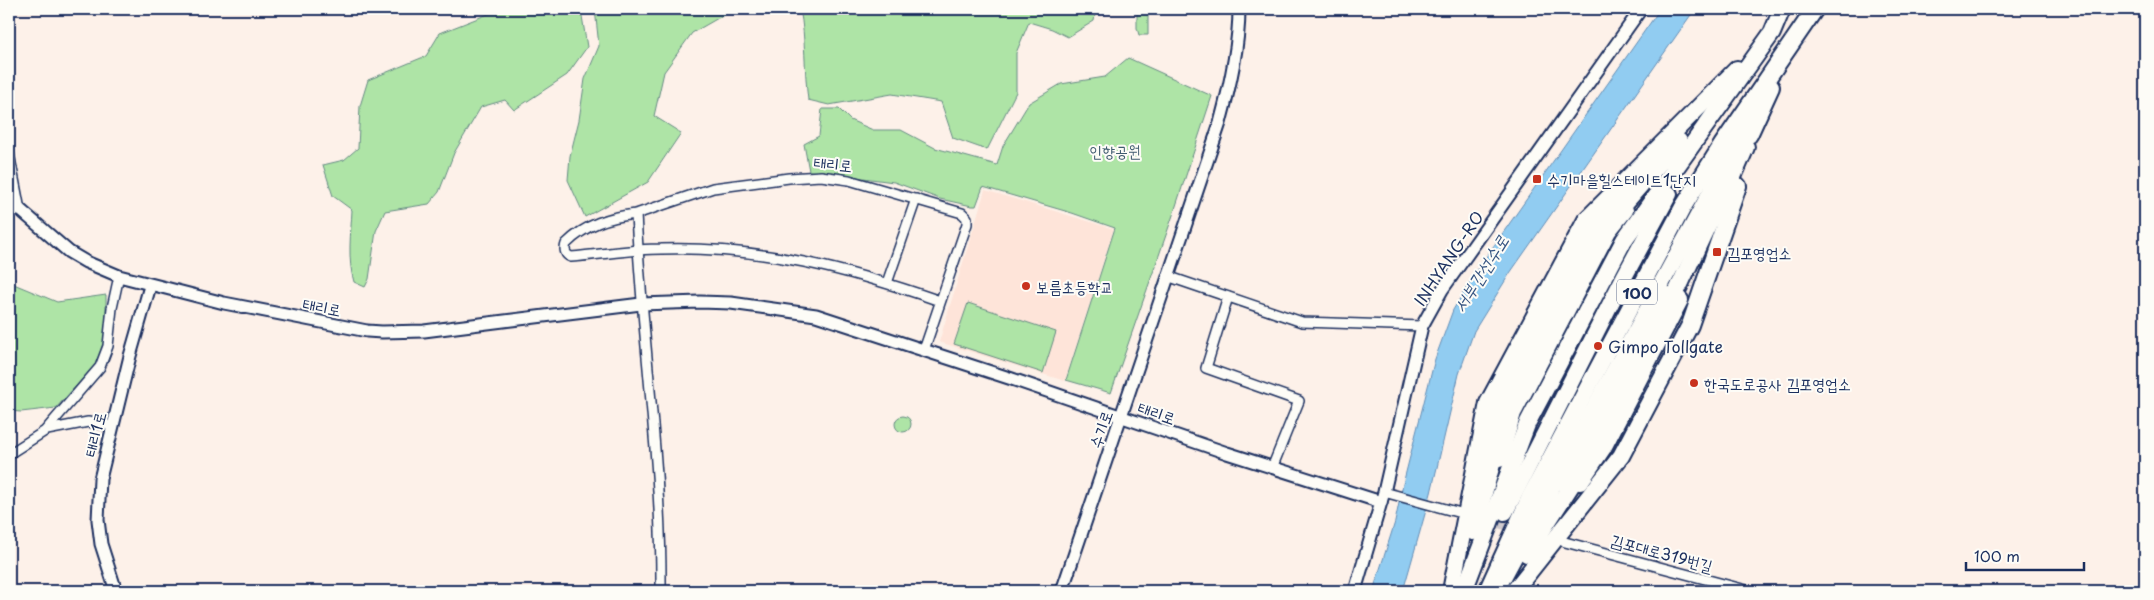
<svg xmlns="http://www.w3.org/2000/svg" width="2154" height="600" font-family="'Playpen Sans','Poor Story',sans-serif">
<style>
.built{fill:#fee4d9}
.green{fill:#aee4a6;stroke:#648a82}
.water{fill:#91ccf1;stroke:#628db6}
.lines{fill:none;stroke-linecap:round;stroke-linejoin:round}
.minor-tunnel{stroke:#d0cacd;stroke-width:9;stroke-dasharray:9 4.5;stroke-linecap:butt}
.minor-casing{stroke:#1b2f5e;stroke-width:12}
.tertiary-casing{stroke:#1b2f5e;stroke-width:15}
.motorway-casing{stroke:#1b2f5e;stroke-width:20}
.minor{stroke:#fdfcf7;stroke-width:9}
.tertiary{stroke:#fdfcf7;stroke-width:11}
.motorway{stroke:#fdfcf7;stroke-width:16}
.poi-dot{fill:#c8321e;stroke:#fdfcf7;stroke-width:2}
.labels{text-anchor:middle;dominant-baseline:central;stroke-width:4;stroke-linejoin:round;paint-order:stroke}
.shield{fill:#fdfcf7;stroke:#5f6c8c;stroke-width:1}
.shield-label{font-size:15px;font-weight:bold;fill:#1b2f5e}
.park-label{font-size:16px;fill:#405c70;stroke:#fdfcf7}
.street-label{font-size:16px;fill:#1b2f5e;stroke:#fdfcf7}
.poi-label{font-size:16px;fill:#1b2f5e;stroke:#fdfcf7;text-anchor:start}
.water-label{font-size:18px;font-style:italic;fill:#385683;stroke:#fdfcf7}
</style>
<rect width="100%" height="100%" fill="#fdf1e9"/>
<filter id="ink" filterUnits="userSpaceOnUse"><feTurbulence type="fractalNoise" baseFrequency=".02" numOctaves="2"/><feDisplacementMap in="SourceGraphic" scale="10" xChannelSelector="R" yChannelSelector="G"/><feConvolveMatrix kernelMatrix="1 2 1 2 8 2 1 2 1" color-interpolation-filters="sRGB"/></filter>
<g filter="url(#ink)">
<polygon class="built" points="985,190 1114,229 1065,381 939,342"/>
<g class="green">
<path d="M501 9H575L582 16 587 47 567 75 514 110 505 100 481 107 454 153 439 192 429 204 385 211 376 231 369 279 365 287 354 282C347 259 351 233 352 210L333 196 323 165 344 160 358 148 360 106 368 80 426 56 440 33Z"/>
<polygon points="595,9 734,9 692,33 664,72 654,116 681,133 648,182 585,217 568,180 570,156 579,120 585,79 599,46"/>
<path d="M800 9H1096L1094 21 1068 37 1052 29 1029 22 1016 53V92L987 150 953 138 941 102 892 94 829 105 808 100C804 70 806 39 800 9Z"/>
<polygon points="1137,9 1148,9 1148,35 1139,35 1137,28"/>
<polygon points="1128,58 1212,96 1173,215 1111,393 1066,380 1115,228 1072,213 983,187 976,206 972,206 940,199 894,182 809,171 804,144 819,136 822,109 839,109 850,120 873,130 901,130 935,148 997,165 1003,146 1029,103 1061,84 1105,77"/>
<polygon points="9,282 57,302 106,295 106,336 97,363 56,408 21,412 9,411"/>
<polygon points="968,303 1056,332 1043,373 954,344"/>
<circle cx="903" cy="424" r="8"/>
</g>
<polygon class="water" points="1660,9 1695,9 1510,273 1474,331 1459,374 1431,493 1403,591 1373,591 1395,522 1403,484 1435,359 1453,310 1479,267"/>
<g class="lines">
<polyline class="minor-tunnel" points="1487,520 1517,529"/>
<defs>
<g id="minor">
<polyline points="9,153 20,210"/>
<path d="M636 214C609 217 586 224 566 244 564 249 565 255 571 257 601 255 631 249 661 249 760 246 848 269 940 301"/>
<polyline points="1167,276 1302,322 1422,326"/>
<polyline points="887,283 916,199"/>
<polyline points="1228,297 1206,368 1299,401 1272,468"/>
<polyline points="47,430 88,422 113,426"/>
<polyline points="9,454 45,431 100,367 108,346 112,308 119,276"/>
<polyline points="1384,492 1457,512"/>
<polyline points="1565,542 1750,591"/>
<path d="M661 591C662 465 642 340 636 214L713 188 789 178 821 176 849 180 962 213 967 218V224L924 350"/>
</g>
<g id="tertiary">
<polyline points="9,200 69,252 86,262 119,276 224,303 367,331 382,332 424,331 641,304 700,302 731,303 816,315 1012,379 1227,453 1381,502"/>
<polyline points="116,591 101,544 98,520 100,479 130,356 150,286"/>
<path d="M1062 591 1220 123C1230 86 1239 47 1239 9"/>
<polyline points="1355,591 1384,492 1422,326 1442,290 1641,9"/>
</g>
<g id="motorway">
<polyline points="1749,135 1771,87"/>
<polyline points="1725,195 1746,147"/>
<polyline points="1618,211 1679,141"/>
<polyline points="1668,310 1727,184"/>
<polyline points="1499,459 1513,413 1608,231 1625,210"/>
<polyline points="1486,466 1501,407 1597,226 1621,200"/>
<polyline points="1580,482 1603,448 1680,300"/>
<polyline points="1566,485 1589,447 1668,295"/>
<polyline points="1505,512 1624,277 1669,194"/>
<polyline points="1473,532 1494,457"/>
<polyline points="1527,554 1576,478"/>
<polyline points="1501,581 1748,123"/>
<polyline points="1451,591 1488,403 1586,220 1737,69"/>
<polyline points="1464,591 1528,422 1624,240 1772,33 1782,9"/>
<polyline points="1487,591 1530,497 1683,207 1722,145 1815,9"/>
<polyline points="1514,591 1621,456 1690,325 1738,186"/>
</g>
</defs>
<use href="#minor" class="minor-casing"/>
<use href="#tertiary" class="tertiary-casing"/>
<use href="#motorway" class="motorway-casing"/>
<use href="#minor" class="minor"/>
<use href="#tertiary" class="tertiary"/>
<use href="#motorway" class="motorway"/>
</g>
</g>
<g class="poi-dot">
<rect x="1532" y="174" width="10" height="10" rx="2.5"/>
<rect x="1712" y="247" width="10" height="10" rx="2.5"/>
<circle cx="1026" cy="286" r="5"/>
<circle cx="1598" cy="346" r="5"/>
<circle cx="1694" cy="383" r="5"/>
</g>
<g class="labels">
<rect class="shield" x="1617" y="279.5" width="40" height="25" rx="4"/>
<g class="shield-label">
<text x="1637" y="292">100</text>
</g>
<g class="park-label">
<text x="1115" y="150">인향공원</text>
</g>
<g class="street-label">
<text transform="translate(833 163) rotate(6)">태리로</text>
<text transform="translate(1448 258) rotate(-56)">INHYANG-RO</text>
<text transform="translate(322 306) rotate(11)">태리로</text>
<text transform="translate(1157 412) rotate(19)">태리로</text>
<text transform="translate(1100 429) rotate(-71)">수기로</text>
<text transform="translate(94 434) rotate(-76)">태리1로</text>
<text transform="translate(1662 552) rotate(15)">김포대로319번길</text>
</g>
<g class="poi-label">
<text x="1547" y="179">수기마을힐스테이트1단지</text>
<text x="1727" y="252">김포영업소</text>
<text x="1036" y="286">보름초등학교</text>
<text x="1608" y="346">Gimpo Tollgate</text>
<text x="1704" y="383">한국도로공사 김포영업소</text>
</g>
<g class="water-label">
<text transform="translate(1480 273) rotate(-58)">서부간선수로</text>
</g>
</g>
<rect width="2154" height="600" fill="none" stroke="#fdfcf7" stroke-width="30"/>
<rect x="15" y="15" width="2124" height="570" fill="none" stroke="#1b2f5e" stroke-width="2" filter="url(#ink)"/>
<path d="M1966 562v8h118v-8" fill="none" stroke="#1b2f5e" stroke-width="2.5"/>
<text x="1974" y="562" font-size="15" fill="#1b2f5e" stroke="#fdfcf7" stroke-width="4" paint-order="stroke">100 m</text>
</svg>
